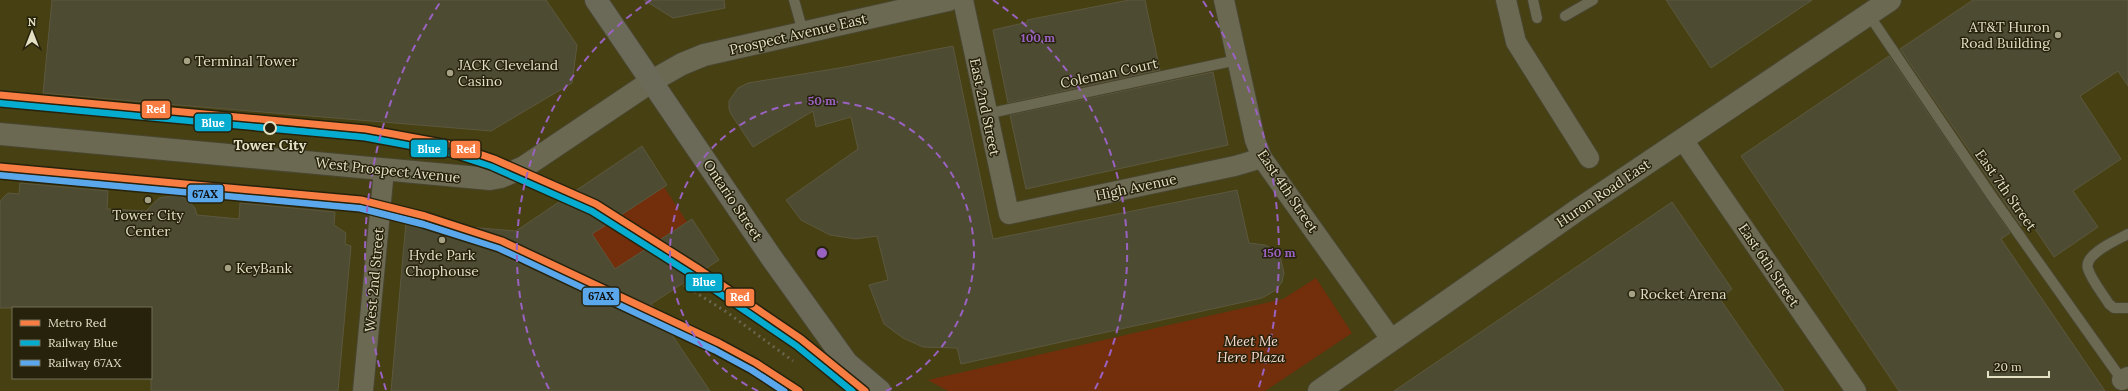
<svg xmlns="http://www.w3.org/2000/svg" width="2128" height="391" font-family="Lora,serif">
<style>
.built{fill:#474012;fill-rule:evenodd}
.green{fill:#732e0c}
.building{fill:#4e4b33;stroke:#5c583f}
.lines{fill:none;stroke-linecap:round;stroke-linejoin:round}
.lane-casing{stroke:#494630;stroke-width:12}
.street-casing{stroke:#494630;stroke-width:22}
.secondary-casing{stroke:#494630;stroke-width:24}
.primary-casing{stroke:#494630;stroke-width:24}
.lane{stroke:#6c6952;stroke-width:10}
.street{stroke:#6c6952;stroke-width:20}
.secondary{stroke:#6c6952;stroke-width:22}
.primary{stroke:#6b6957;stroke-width:22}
.rail{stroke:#69664f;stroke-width:3;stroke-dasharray:2 4;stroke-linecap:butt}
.rail-1-casing{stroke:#26220c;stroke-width:10}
.rail-2-casing{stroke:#26220c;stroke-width:10}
.rail-1{stroke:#06acd0;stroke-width:7}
.rail-2{stroke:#5aa8eb;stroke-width:7}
.metro-1-casing{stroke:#26220c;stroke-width:10}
.metro-1{stroke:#f77d43;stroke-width:7}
.ring{fill:none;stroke:#9a62c0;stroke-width:2;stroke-dasharray:7 5}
.poi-dot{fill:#a6a285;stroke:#26220c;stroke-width:1.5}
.stop-dot{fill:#26220c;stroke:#e3e0c4;stroke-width:2}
.labels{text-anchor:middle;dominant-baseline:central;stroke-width:3;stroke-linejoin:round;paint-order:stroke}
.poi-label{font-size:14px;fill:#e3e0c4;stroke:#26220c;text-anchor:start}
.street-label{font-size:14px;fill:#e3e0c4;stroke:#26220c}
.stop-label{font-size:14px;font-weight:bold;fill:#e3e0c4;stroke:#26220c}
.park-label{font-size:14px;font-style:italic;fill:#fadacf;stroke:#26220c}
.centre{fill:#9a62c0;stroke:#26220c;stroke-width:2}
.ring-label{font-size:12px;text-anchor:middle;font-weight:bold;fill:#9a62c0;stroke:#26220c;stroke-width:3;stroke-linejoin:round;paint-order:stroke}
.line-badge{stroke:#26220c;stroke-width:1.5}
.badge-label{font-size:11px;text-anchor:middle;font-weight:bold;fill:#fff}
.pale-badge-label{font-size:11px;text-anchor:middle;font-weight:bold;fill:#111}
</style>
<rect width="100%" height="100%" fill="#342f0f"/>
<path class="built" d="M0 0H2128V391H0ZM13 308H151V378H13Z"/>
<g class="green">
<polygon points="664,187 687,222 615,269 592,234"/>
<polygon points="1316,278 1352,333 1265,391 948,391 928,380 1283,299"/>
</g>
<g class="building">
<polygon points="52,0 546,0 577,45 572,83 491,131 166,104 43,93"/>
<polygon points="644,0 724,0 725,8 673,18"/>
<polygon points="1129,0 1145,0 1160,70 1008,103 993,30 1028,22 1027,20"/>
<polygon points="1666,0 1812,0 1711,68"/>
<polygon points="1973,0 2128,0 2128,86 2118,71 2080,96 2121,159 2073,191 2098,227 2054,257 2029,220 2021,226 1900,49"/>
<polygon points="953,46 993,239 1237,190 1249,243 1265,245 1277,251 1281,260 1284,273 1282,282 1276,290 1262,298 961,364 957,348 923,347 903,338 884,324 869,285 888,280 877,236 856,239 830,235 801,220 786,200 858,149 851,117 816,127 813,111 753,147 731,114 729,109 729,101 738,88 748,83 845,67"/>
<polygon points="1889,56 2010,233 2001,239 2105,391 1899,391 1741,156"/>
<polygon points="1213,72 1228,145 1026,189 1010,115"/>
<polygon points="642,146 667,185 592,234 615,269 692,219 719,260 651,304 710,391 391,391 406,222 516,231"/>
<polygon points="20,183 108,191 107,209 146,211 159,198 177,195 188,200 195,208 197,215 239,219 240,203 335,212 334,225 346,233 345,244 351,246 338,391 151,391 151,308 0,308 0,201 8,193 19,194"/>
<polygon points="1672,202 1732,289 1720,299 1784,391 1394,391"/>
</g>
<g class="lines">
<defs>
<g id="lane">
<polyline points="794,0 803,32"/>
<polyline points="1533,0 1537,18"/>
<polyline points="1869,15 1993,198 2122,380"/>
<polyline points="1565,16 1593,0"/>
<polyline points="986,114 1237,60"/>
<path d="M2128 234C2117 240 2083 254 2088 269 2092 281 2103 294 2109 304L2114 308H2128"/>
</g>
<g id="street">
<polyline points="963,0 1009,214 1235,166 1262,158"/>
<polyline points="1224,0 1255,140 1262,158 1391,339"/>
<polyline points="1506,0 1516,42 1589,158"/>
<polyline points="1683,140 1856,391"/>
<polyline points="2122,380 2128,377"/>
<polyline points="363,391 384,170"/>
</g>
<g id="secondary">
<polyline points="0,134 490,179 501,177 524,167 652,81 682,64 704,55 948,0"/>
<polyline points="1319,391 1576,211 1890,0"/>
</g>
<polyline id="primary" points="596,0 771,257 847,363 880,391"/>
</defs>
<use href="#lane" class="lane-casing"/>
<use href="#street" class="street-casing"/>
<use href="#secondary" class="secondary-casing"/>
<use href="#primary" class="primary-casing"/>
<use href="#lane" class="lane"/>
<use href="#street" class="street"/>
<use href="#secondary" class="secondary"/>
<use href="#primary" class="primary"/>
<polyline class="rail" points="684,285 728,313 793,361"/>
<defs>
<polyline id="rail-1" points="0,103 365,137 451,153 491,166 592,211 693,275 796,345 852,391"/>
<polyline id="rail-2" points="0,175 360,208 423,224 499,248 715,350 752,370 784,391"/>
</defs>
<use href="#rail-1" class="rail-1-casing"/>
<use href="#rail-2" class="rail-2-casing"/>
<use href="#rail-1" class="rail-1"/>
<use href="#rail-2" class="rail-2"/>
<defs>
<g id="metro-1">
<polyline points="0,95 366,129 453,145 494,159 596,204 697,268 801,339 865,391"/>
<polyline points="0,167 361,200 425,216 502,241 719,343 756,363 799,391"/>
</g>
</defs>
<use href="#metro-1" class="metro-1-casing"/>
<use href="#metro-1" class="metro-1"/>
</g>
<g class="ring">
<path d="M758 391A152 152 0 1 1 886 391"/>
<path d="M549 389A305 305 0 0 1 651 0M993 0A305 305 0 0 1 1095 389"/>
<path d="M386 390A457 457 0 0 1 441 1M1203 1A457 457 0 0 1 1258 390"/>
</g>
<g class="poi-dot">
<circle cx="2058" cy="35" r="4"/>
<circle cx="187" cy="61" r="4"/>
<circle cx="450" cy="73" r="4"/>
<circle cx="148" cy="200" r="4"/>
<circle cx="442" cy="240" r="4"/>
<circle cx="228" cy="268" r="4"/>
<circle cx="1632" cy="294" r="4"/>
</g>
<circle class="stop-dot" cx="270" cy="128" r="6"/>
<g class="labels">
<g class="poi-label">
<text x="2050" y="27" text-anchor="end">AT&amp;T Huron<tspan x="2050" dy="16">Road Building</tspan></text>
<text x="195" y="61">Terminal Tower</text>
<text x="458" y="65">JACK Cleveland<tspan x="458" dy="16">Casino</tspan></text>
<text x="148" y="215" text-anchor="middle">Tower City<tspan x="148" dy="16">Center</tspan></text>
<text x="442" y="255" text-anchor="middle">Hyde Park<tspan x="442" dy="16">Chophouse</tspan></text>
<text x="236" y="268">KeyBank</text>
<text x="1640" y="294">Rocket Arena</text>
</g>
<g class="street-label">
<text transform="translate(798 34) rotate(-13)">Prospect Avenue East</text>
<text transform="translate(1109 73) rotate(-12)">Coleman Court</text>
<text transform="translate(985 107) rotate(78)">East 2nd Street</text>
<text transform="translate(388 170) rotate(6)">West Prospect Avenue</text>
<text transform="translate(1136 187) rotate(-12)">High Avenue</text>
<text transform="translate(2006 190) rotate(55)">East 7th Street</text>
<text transform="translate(1288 191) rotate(56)">East 4th Street</text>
<text transform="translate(1603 193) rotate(-34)">Huron Road East</text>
<text transform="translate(733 200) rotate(56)">Ontario Street</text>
<text transform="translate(1769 265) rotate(56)">East 6th Street</text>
<text transform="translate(374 280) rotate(-85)">West 2nd Street</text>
</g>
<g class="stop-label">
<text x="270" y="145">Tower City</text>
</g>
<g class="park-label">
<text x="1251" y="341">Meet Me<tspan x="1251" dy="16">Here Plaza</tspan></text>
</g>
</g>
<circle cx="822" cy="253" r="6" class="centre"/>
<g class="ring-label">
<text x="1038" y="42">100 m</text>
<text x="822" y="105">50 m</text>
<text x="1279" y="257">150 m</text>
</g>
<g class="line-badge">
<rect x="141" y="100" width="30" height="19" rx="4" fill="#f77d43"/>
<rect x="194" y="113" width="38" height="19" rx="4" fill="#06acd0"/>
<rect x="410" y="139" width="38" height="19" rx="4" fill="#06acd0"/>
<rect x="450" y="140" width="31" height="19" rx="4" fill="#f77d43"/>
<rect x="187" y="184" width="37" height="19" rx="4" fill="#5aa8eb"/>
<rect x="685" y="273" width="38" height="19" rx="4" fill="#06acd0"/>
<rect x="582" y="287" width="38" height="19" rx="4" fill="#5aa8eb"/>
<rect x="725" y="288" width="30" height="19" rx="4" fill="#f77d43"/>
</g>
<g class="badge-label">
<text x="156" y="113">Red</text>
<text x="213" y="127">Blue</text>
<text x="429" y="153">Blue</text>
<text x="466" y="153">Red</text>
<text x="704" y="286">Blue</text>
<text x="740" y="301">Red</text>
</g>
<g class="pale-badge-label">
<text x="205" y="198">67AX</text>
<text x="601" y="300">67AX</text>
</g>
<rect x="12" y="307" width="140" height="72" fill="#26220c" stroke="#726e56"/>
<rect x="20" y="320" width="20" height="6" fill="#f77d43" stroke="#726e56"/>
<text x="48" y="327" font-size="12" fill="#e3e0c4">Metro Red</text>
<rect x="20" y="340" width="20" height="6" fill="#06acd0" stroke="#726e56"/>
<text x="48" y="347" font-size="12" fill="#e3e0c4">Railway Blue</text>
<rect x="20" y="360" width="20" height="6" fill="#5aa8eb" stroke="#726e56"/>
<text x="48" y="367" font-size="12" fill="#e3e0c4">Railway 67AX</text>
<g transform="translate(32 32)" stroke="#26220c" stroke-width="3" paint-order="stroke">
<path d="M0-3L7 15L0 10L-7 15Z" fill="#e3e0c4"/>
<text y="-6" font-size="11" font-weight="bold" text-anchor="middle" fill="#e3e0c4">N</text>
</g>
<path d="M1988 371v6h61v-6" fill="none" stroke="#e3e0c4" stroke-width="2"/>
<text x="1994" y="371" font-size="12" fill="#e3e0c4" stroke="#26220c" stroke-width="3" paint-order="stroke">20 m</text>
</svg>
